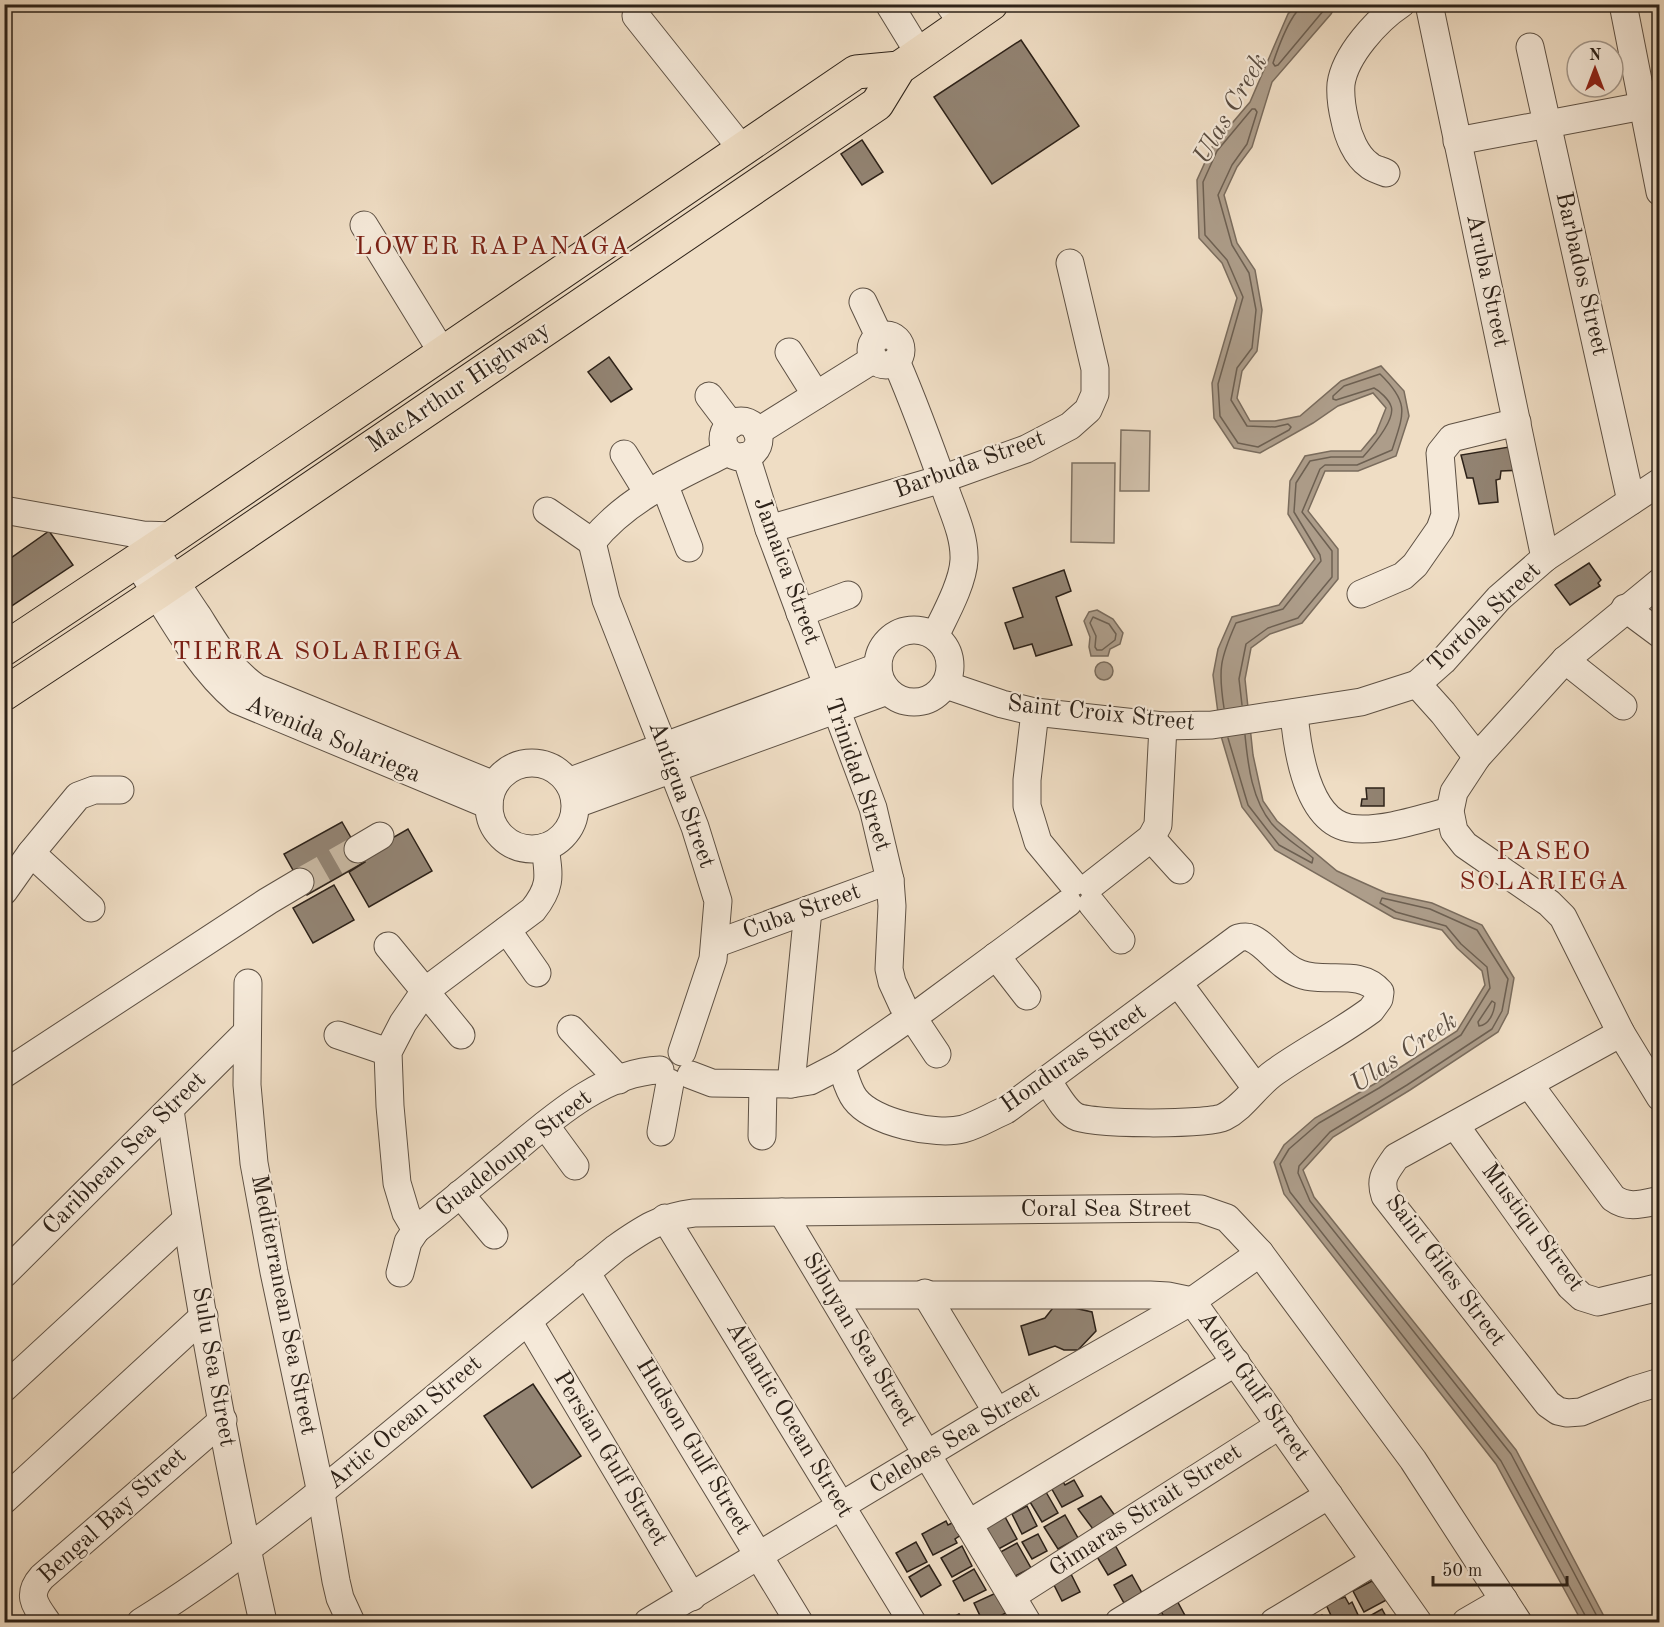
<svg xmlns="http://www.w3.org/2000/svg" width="1664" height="1627" font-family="'Old Standard TT',serif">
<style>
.green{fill:#cebda7;stroke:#7e7060;stroke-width:1.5}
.water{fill:#ad9d8a;stroke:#7a6c5d;stroke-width:1.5}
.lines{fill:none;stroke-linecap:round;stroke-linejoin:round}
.shore{stroke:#6d6052;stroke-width:1.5}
.building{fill:#928372;stroke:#2d2219;stroke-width:1.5}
.minor-tunnel{stroke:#c8b8a2;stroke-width:27;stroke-dasharray:27 14;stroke-linecap:butt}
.minor-casing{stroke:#5e5144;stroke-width:29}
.highway-casing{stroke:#2d2219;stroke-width:35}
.minor{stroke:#f5e9d9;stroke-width:27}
.highway{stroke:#efddc4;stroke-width:33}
.labels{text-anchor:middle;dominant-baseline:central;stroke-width:4.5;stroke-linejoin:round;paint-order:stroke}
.street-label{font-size:24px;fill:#2d2219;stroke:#f5e9d9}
.water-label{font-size:26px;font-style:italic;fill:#5a4d41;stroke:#f5e9d9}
.neighbourhood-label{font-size:26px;letter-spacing:1.5px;fill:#7a1f14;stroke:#f5e9d9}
</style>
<rect width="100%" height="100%" fill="#efddc4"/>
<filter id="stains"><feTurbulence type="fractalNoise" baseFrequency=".00333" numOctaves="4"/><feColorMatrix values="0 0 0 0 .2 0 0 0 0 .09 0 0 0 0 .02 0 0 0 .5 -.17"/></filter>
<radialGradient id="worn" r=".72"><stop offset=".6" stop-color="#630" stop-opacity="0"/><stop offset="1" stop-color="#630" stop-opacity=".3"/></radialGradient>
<g class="green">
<polygon points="1121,430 1150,431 1149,491 1120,491"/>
<polygon points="1072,463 1115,463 1114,543 1071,542"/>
</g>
<g class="water">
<polygon points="1296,5 1336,5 1331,14 1272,82 1252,147 1237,167 1224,195 1237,243 1255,270 1262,310 1257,351 1242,371 1237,398 1250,421 1275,421 1300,416 1341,381 1381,366 1404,391 1409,416 1396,456 1358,471 1325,471 1308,511 1338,549 1338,579 1302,623 1270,634 1251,648 1245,679 1253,755 1263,801 1277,821 1337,871 1386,893 1432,903 1482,925 1514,978 1508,1013 1498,1032 1410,1090 1333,1137 1303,1170 1314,1197 1516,1450 1607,1622 1582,1622 1496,1464 1284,1194 1274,1162 1284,1145 1315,1118 1376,1083 1457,1031 1485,985 1482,971 1457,948 1442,930 1394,918 1275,850 1242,807 1221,736 1213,675 1218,649 1232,617 1279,605 1315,559 1288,514 1290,481 1305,456 1331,451 1361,451 1376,433 1386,408 1373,393 1338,406 1313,423 1260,453 1234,448 1214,418 1212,383 1237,298 1222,263 1199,238 1197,180 1212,147 1250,102 1288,14"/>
<polygon points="1097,610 1113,619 1123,633 1120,644 1110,649 1108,656 1091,656 1089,647 1090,637 1084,621 1089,612"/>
<circle cx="1104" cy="671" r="9"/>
</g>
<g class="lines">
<g class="shore">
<path d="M1300 4C1299 11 1296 12 1293 17 1284 31 1278 48 1273 63L1275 66 1278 65 1329 4"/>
<polygon points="1252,109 1255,109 1257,112 1247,144 1232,165 1218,195 1232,245 1249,273 1256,310 1252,348 1237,368 1231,400 1247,426 1275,427 1288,424 1291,427 1289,430 1258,447 1238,443 1220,416 1218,384 1243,297 1227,260 1205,235 1203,182 1217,151"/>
<polygon points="1093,617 1109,624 1116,634 1115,640 1102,650 1097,650 1095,647 1096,636 1090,623"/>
<path d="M1224 708C1218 669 1220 659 1236 623L1283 609 1321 561 1320 555 1294 512 1296 483 1310 461 1331 457H1363C1371 448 1396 419 1391 406 1389 400 1380 391 1374 388L1336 400 1333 399V396L1344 386 1380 374C1410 403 1404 413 1392 450L1357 465H1325L1320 469 1302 512 1332 551V577L1298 618 1268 628 1246 644 1239 679 1242 705"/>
<path d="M1228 738 1248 805 1279 845 1312 863 1313 858C1300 847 1284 838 1272 824 1252 800 1248 766 1245 735"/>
<path d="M1492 1001 1495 1003C1494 1013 1489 1025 1479 1026L1478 1022Z"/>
<polyline points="1587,1622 1586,1617 1501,1461 1290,1192 1280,1164 1289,1149 1319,1123 1379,1088 1461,1035 1490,988 1487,967 1461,944 1446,926 1396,912 1380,903 1382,898 1430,909 1477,930 1508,979 1502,1011 1492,1029 1407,1085 1330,1132 1299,1166 1298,1173 1310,1201 1511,1454 1600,1622"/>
</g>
</g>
<g class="building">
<polygon points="1021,40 1079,126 992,184 934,97"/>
<polygon points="862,140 883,172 862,185 841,154"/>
<polygon points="609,357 632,389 611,402 588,372"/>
<polygon points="1515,446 1523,470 1501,471 1500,479 1496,480 1498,502 1479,504 1473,478 1467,478 1461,455"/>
<polygon points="49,531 73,565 4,611 4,563"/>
<polygon points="1589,563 1601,580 1598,583 1600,586 1570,605 1555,585"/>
<polygon points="1064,570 1071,591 1056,597 1072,645 1036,656 1032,644 1014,649 1005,623 1023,617 1013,588"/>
<polygon points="1366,788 1384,788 1384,806 1361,806 1362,799 1367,799"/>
<polygon points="342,822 365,862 307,895 284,854"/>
<polygon points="408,829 432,871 369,907 349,872 365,862 361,856"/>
<polygon points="334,885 354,920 313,943 293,908"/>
<polygon points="1056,1304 1092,1312 1096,1331 1078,1350 1064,1350 1055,1346 1029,1355 1021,1326 1045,1318"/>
<polygon points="533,1384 581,1456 532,1488 484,1416"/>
<polygon points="1061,1478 1065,1485 1074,1480 1083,1496 1062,1507 1049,1484"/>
<polygon points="1046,1492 1058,1513 1042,1522 1030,1502"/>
<polygon points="1101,1496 1116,1517 1096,1533 1078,1509"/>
<polygon points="1027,1506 1037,1526 1022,1534 1012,1514"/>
<polygon points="1004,1515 1017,1539 991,1553 985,1526"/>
<polygon points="1065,1515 1078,1538 1058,1549 1044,1527"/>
<polygon points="946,1521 948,1525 954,1522 961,1535 955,1539 957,1543 933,1555 922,1534"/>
<polygon points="1038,1534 1047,1551 1032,1559 1022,1542"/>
<polygon points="916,1542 927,1562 907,1572 896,1553"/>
<polygon points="1017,1543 1031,1568 1013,1577 995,1555"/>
<polygon points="1115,1545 1126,1565 1108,1575 1096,1555"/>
<polygon points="962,1546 972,1566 952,1577 941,1558"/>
<polygon points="929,1565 941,1585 921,1597 909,1577"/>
<polygon points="974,1569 986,1590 964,1601 953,1581"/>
<polygon points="1071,1574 1080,1592 1062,1601 1053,1583"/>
<polygon points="1132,1575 1142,1593 1124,1603 1114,1585"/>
<polygon points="1385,1577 1394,1596 1364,1612 1353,1591 1372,1581 1374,1583"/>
<polygon points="1336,1592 1339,1599 1345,1597 1349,1604 1352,1602 1359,1617 1348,1622 1334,1622 1323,1598"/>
<polygon points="996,1593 1006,1613 988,1622 983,1622 974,1603"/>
<polygon points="1175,1597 1188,1621 1186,1622 1167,1622 1158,1606"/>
<polygon points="1382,1609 1389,1622 1368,1622 1366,1618"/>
<polygon points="959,1614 964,1622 944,1622"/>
<polygon points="1322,1615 1326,1622 1309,1622"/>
</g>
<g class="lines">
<polyline class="minor-tunnel" points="300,882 358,849"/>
<defs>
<g id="minor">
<polyline points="889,4 919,53"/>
<polyline points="949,4 963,24"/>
<polyline points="1429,4 1545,558"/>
<polyline points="1623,4 1660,192"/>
<polyline points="636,16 742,149"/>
<polyline points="1530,47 1631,501"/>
<polyline points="1457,141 1643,106"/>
<path d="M1386 173C1380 170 1373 169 1369 165 1356 156 1348 136 1345 121 1342 109 1340 97 1341 84 1345 55 1377 20 1401 4"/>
<polyline points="364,225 442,352"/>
<polyline points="863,302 879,336"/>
<circle cx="886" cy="350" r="15"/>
<polyline points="789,352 816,395"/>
<path d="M896 361C915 405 931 449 947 494 954 514 965 537 964 560 963 583 945 615 935 636"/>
<polyline points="709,396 731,425"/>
<circle cx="741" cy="439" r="18"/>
<polyline points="757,432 874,359"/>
<polyline points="624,454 648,493"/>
<polyline points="746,456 769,529 873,808 890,880 892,906 889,969 892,982 903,1006"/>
<polyline points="664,484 689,548"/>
<polyline points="4,510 143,535 174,536"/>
<polyline points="547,511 592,542"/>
<polyline points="769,529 942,479 1026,449 1070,426 1088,410 1095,394 1095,369 1070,263"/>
<polyline points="592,542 606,600 695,827 718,901 713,959 682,1052"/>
<path d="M592 542C627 498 679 476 728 452"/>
<path d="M154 549C169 572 183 594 198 616 215 643 230 670 257 688L494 785"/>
<path d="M136 561C166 607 195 665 237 700L489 805"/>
<polyline points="1660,582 1565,660 1477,757 1454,792 1450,811 1454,831 1465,845 1549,903 1563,917 1621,1033 1660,1097"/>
<polyline points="1361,594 1403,576 1415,565 1440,529 1445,515 1440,453 1452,438 1517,422"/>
<polyline points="1625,608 1660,634"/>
<polyline points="800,613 848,595"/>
<circle cx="914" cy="666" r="36"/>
<polyline points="1565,660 1623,706"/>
<polyline points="1417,684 1443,713 1477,757"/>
<polyline points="946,685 1002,704 1035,712 1163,726 1212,725 1361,702 1417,684 1443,661 1499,598 1545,558 1660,482"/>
<polyline points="1035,712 1027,780 1027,806 1038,842 1072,883"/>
<path d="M1294 713C1297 748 1307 820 1349 828 1378 833 1421 819 1450 811"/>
<circle cx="532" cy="806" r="43"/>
<polyline points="568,782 878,667"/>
<polyline points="576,804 887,691"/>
<polyline points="1151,838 1180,870"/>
<polyline points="358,849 380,836"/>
<polyline points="31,853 91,908"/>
<polyline points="1091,885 1151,838 1158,825 1163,726"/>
<polyline points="4,891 31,853 78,796 94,790 120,790"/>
<polyline points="1092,904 1121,940"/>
<polyline points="507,930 537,973"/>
<polyline points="715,944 890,880"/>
<polyline points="388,946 461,1035"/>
<polyline points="996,956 1027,996"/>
<polyline points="248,983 247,1085 254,1163 274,1272 321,1493 336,1581 340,1598 351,1622"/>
<polyline points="1179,984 1256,1088"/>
<polyline points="923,1010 1068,903"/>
<polyline points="919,1027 937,1054"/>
<polyline points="571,1029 619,1080"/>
<path d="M1621 1033 1396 1157C1386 1172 1379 1178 1385 1196L1548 1404 1558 1411 1567 1413 1581 1412 1634 1390 1660 1382"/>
<polyline points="338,1035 388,1052"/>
<path d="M841 1065C845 1076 848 1090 855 1099 873 1123 936 1136 963 1129 978 1125 992 1116 1006 1110L1238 938C1242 937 1247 936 1251 938 1268 945 1278 966 1300 974 1326 984 1360 968 1380 992L1379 999 1371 1010C1340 1033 1306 1050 1275 1072 1256 1085 1244 1107 1224 1117 1208 1125 1090 1125 1075 1116 1063 1109 1055 1091 1047 1080"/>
<polyline points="4,1074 268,901 300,882"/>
<polyline points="691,1075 712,1083 791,1084 810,1081 841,1065 900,1024"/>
<polyline points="791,1084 808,910"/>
<path d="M1529 1084 1613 1198C1628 1209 1642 1204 1660 1200"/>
<path d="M170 1110C195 1281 225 1453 263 1622"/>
<polyline points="545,1125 575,1166"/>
<polyline points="1455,1125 1570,1286 1582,1297 1598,1302 1660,1287"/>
<polyline points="661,1132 670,1083"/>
<polyline points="762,1136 763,1085"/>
<polyline points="460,1194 494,1235"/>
<polyline points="782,1212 1027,1622"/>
<polyline points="665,1218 912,1622"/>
<path d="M416 1230 406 1213 397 1183 390 1106 388 1052 403 1023 425 991 533 910C552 886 549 876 545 847"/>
<polyline points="586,1272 799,1622"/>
<path d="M400 1273 408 1242 416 1230C445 1207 473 1184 502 1160 546 1124 600 1072 660 1070"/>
<polyline points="4,1274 246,1033"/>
<polyline points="925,1293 997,1412"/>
<polyline points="832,1295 1150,1295 1168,1296 1192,1301 1418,1622"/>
<polyline points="528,1321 692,1597"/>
<polyline points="4,1388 186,1220"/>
<polyline points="4,1500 204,1316"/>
<polyline points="968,1524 1236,1362"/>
<polyline points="1012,1596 1280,1425"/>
<path d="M47 1622C35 1605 26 1595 42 1577L223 1420"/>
<path d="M141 1622C231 1566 313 1499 395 1431 469 1370 542 1309 616 1248 643 1229 661 1217 694 1213L1181 1208 1201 1209 1227 1218 1260 1253 1413 1460 1518 1622"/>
<polyline points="648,1622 997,1412 1192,1301 1260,1253"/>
<polyline points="1119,1622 1329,1495"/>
<polyline points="1274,1622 1375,1561"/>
<polyline points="1466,1622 1504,1600"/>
</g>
<g id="highway">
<polyline points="4,649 174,536 856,72 899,68"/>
<polyline points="4,694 157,593 877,104 899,68 991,4"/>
</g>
</defs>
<use href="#minor" class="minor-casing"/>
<use href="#highway" class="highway-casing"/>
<use href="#minor" class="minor"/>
<use href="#highway" class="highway"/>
</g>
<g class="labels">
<g class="street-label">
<text transform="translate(1581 274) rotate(77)">Barbados Street</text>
<text transform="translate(1487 281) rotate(78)">Aruba Street</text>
<text transform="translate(459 388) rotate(-34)">MacArthur Highway</text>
<text transform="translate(970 465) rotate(-20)">Barbuda Street</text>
<text transform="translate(786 571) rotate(70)">Jamaica Street</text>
<text transform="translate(1485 618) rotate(-44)">Tortola Street</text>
<text transform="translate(1101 714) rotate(6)">Saint Croix Street</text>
<text transform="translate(333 740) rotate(23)">Avenida Solariega</text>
<text transform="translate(857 775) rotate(71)">Trinidad Street</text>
<text transform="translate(681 795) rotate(70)">Antigua Street</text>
<text transform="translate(802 912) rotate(-20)">Cuba Street</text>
<text transform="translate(1074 1059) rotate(-35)">Honduras Street</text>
<text transform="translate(125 1154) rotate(-45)">Caribbean Sea Street</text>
<text transform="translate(514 1154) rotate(-38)">Guadeloupe Street</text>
<text x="1106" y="1210">Coral Sea Street</text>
<text transform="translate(1532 1228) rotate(53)">Mustiqu Street</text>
<text transform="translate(1445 1271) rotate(53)">Saint Giles Street</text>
<text transform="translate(283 1305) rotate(79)">Mediterranean Sea Street</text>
<text transform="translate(859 1340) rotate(59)">Sibuyan Sea Street</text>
<text transform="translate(213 1367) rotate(80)">Sulu Sea Street</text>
<text transform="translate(1253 1387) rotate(55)">Aden Gulf Street</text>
<text transform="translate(789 1420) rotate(59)">Atlantic Ocean Street</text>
<text transform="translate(405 1423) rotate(-40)">Artic Ocean Street</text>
<text transform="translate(955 1439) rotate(-31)">Celebes Sea Street</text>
<text transform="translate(693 1447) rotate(59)">Hudson Gulf Street</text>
<text transform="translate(610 1459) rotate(59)">Persian Gulf Street</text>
<text transform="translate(1146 1511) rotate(-33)">Gimaras Strait Street</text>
<text transform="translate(113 1516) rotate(-42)">Bengal Bay Street</text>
</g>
<g class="water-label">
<text transform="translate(1231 109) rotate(-60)">Ulas Creek</text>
<text transform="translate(1404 1053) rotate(-34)">Ulas Creek</text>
</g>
<g class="neighbourhood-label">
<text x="493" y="247">LOWER RAPANAGA</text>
<text x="318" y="652">TIERRA SOLARIEGA</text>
<text x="1544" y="852">PASEO<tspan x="1544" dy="30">SOLARIEGA</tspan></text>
</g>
</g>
<rect width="1664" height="1627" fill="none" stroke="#efddc4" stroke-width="24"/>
<rect x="6" y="6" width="1652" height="1615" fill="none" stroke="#2d2219" stroke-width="3"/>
<rect x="12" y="12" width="1640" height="1603" fill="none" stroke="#2d2219" stroke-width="1.5"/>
<g transform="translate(1595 69)"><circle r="28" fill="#f5e9d9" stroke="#a5998c" stroke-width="1.5"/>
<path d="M0-4.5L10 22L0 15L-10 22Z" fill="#8f2418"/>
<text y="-9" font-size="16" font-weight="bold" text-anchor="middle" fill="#2d2219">N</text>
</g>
<path d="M1433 1576v9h134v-9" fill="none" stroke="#2d2219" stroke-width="3"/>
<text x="1442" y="1576" font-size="18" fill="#2d2219" stroke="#f5e9d9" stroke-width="4.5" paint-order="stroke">50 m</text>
<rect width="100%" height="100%" filter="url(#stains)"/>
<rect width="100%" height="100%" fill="url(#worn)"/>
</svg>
